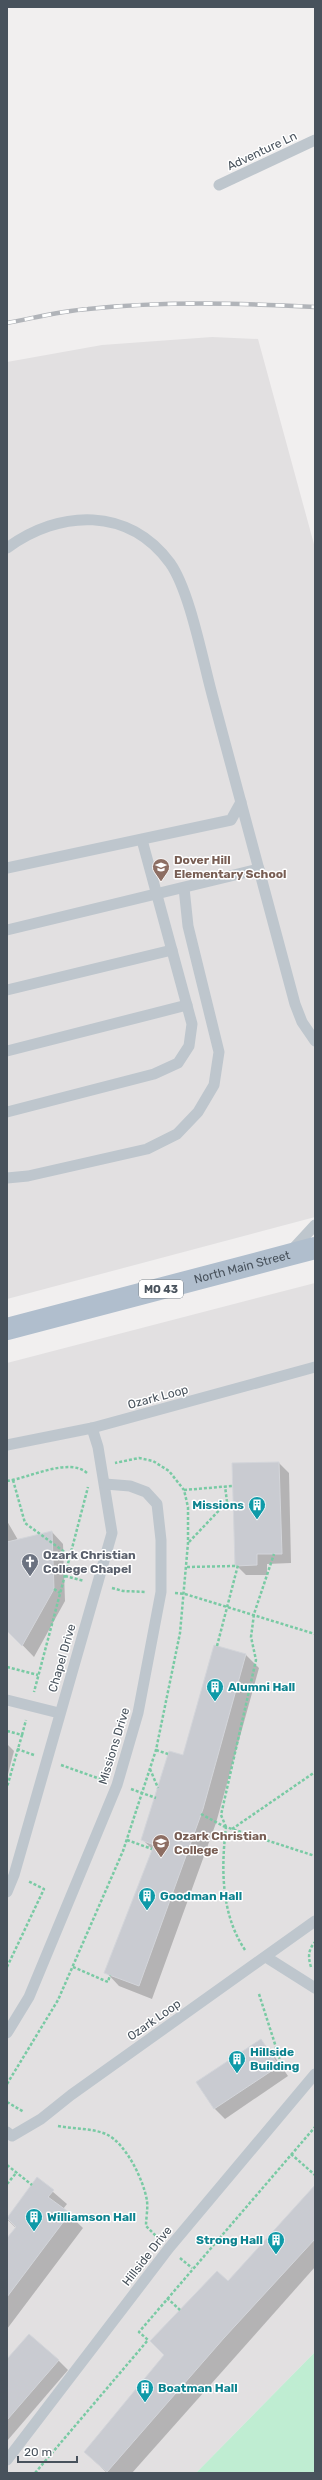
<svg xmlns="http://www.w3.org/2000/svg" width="322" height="2480" font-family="Rubik,sans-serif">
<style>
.education{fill:#e2e0e1}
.green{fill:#bfedd2}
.shadow{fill:#0003}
.building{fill:#c9cbd1;stroke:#d3d5da}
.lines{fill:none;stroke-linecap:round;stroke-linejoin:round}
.path{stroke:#79caa4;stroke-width:2.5;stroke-dasharray:3 2;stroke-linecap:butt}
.lane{stroke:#bec6cd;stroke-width:11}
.primary{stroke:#b0becd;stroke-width:22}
.rail-casing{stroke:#b1b4b9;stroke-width:4.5}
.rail{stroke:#fff;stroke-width:3;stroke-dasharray:9;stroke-linecap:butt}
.labels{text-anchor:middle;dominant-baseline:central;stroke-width:3;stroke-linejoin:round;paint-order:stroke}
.shield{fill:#fff;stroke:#7f868d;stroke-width:1}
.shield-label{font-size:11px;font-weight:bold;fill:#48525c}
.street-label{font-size:12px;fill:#48525c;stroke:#fff}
.education-label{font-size:12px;font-weight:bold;fill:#785e54;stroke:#fff;text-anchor:start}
.culture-label{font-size:12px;font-weight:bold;fill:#0d838f;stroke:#fff;text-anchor:start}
.worship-label{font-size:12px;font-weight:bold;fill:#5b616d;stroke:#fff;text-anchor:start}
</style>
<rect width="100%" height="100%" fill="#f1efef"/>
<g class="education">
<polygon points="212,337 258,339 315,548 315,1217 7,1299 7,362 102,345"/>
<polygon points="315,1283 315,2352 196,2473 7,2473 7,1363"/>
</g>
<polygon class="green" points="315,2352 315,2473 196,2473"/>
<g class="shadow">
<polygon points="279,1463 289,1473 291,1563 267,1564 267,1575 246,1575 236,1565"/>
<polygon points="7,1521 18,1540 52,1532 63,1544 65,1601 34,1657 7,1629"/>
<polygon points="215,1646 246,1655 259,1668 216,1823 152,1999 119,1986 106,1972 153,1850 142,1839 183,1756"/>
<polygon points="7,1744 14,1751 7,1778"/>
<polygon points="260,2040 270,2050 288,2076 225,2119 215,2109 197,2083"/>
<polygon points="38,2179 67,2204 63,2209 83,2228 7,2329 7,2240 16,2228 7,2219"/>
<polygon points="315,2186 315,2267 132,2473 107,2473 85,2452 228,2283"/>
<polygon points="58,2360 68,2370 7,2441 7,2361"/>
</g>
<g class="building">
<polygon points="279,1462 282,1554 257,1554 257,1565 235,1566 232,1463"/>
<polygon points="52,1531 54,1589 22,1646 7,1631 7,1542"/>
<polygon points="214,1645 246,1654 203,1809 139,1986 104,1973 154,1845 141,1840 169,1751 183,1755"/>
<polygon points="261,2039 279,2066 214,2109 196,2082"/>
<polygon points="37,2177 54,2190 48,2197 70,2213 7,2297 7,2238 16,2227 7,2218"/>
<polygon points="315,2185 315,2239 224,2338 107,2472 84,2452 164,2355 150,2341 217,2271 228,2281"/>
<polygon points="29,2334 59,2360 7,2420 7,2359"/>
</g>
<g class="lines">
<g class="path">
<polyline points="13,1480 25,1523 70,1556 34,1692"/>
<path d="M7 1481C29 1478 69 1457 87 1473"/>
<polyline points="184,1490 232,1486"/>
<polyline points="189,1542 227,1502 225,1486"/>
<polyline points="70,1556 88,1487"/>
<polyline points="187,1567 235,1566"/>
<polyline points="65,1576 84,1581"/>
<polyline points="112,1588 123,1591 146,1592"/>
<polyline points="54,1589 60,1593"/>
<polyline points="175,1593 185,1594 315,1634"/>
<polyline points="217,1646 238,1565"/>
<polyline points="7,1667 38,1675"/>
<polyline points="7,1731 22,1735 7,1787"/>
<polyline points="22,1735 26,1720"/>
<polyline points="17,1749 34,1755"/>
<polyline points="156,1750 168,1754"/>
<polyline points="61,1765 103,1780"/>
<polyline points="150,1769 158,1788"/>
<polyline points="131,1789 156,1798"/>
<polyline points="201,1814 225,1827"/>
<polyline points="226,1827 221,1815 256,1660 251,1637 254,1614 274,1554"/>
<polyline points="232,1829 315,1772"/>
<polyline points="127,1840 152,1849"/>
<path d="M245 1950C221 1914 221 1869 226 1827L315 1856"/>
<polyline points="7,1967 44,1889 28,1881"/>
<polyline points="73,1967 108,1982 110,1975"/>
<path d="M311 1967C308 1957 308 1950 315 1942"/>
<polyline points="259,1994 281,2063"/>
<polyline points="7,2084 58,2000 123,1851 156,1750 180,1633 188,1543 188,1507 184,1490 169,1471 153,1461 139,1458 115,1463"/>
<polyline points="7,2102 24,2112"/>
<path d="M58 2126C74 2129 91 2128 106 2134 126 2143 144 2181 147 2201 148 2209 146 2218 146 2226L159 2239"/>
<polyline points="291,2154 315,2175"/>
<polyline points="7,2165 32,2185"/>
<polyline points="7,2184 17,2172"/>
<polyline points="180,2258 192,2268"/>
<polyline points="167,2298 180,2310"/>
<polyline points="35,2473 148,2340 139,2332 315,2127"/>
</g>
<g class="lane">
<polyline points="219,185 315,140"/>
<path d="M7 548C60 509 129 507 170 563 190 591 203 662 213 698 240 800 268 902 295 1004L302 1022 315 1041"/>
<polyline points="7,868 231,820 241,802"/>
<polyline points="7,930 259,869"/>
<polyline points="7,990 172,950"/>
<polyline points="7,1051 187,1005"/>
<polyline points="7,1112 154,1074 178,1063 189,1046 192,1024 142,840"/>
<polyline points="7,1178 28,1176 147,1149 177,1134 198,1112 214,1085 219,1052 188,926 184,888"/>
<polyline points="292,1250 315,1225"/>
<polyline points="7,1445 92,1428 315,1367"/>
<polyline points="7,1700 59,1713"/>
<polyline points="7,1892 14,1875 112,1533 98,1447 92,1428"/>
<polyline points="266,1957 315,1988"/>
<polyline points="7,2033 29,1997 117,1785 138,1713 161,1592 161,1540 157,1504 146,1492 130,1486 105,1484"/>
<polyline points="7,2132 12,2136 41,2119 71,2095 315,1921"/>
<polyline points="7,2460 169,2248 315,2074"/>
</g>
<path class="primary" id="s1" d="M7 1329 315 1248"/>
<defs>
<path id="rail" d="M7 323C34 318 61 311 88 309 164 301 239 303 315 307"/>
</defs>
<use href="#rail" class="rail-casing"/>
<use href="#rail" class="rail"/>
</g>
<defs>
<symbol id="school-pin" viewBox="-11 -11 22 30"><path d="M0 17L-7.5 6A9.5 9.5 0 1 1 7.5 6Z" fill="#8d6e63" stroke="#fff"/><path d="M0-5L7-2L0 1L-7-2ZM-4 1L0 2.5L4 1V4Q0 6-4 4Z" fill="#fff"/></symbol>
<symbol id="building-pin" viewBox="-11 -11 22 30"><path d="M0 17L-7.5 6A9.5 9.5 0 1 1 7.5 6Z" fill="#0f9aa8" stroke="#fff"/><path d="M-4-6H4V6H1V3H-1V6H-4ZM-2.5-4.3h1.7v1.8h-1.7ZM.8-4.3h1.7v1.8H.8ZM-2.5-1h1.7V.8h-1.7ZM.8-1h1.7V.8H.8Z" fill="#fff"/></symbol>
<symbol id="church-pin" viewBox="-11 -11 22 30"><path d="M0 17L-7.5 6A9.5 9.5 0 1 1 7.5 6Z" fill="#6b7280" stroke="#fff"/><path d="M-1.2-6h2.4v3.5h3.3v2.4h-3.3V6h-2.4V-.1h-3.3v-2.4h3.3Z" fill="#fff"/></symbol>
<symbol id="university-pin" viewBox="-11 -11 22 30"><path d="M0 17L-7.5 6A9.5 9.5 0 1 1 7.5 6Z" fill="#8d6e63" stroke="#fff"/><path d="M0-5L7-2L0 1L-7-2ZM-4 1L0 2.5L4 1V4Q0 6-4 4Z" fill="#fff"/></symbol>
</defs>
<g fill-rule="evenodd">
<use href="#school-pin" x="151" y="857" width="20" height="27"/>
<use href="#building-pin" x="247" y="1495" width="20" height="27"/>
<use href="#church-pin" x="20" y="1552" width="20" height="27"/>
<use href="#building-pin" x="205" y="1677" width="20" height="27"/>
<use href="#university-pin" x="151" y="1833" width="20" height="27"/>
<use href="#building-pin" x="137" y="1886" width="20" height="27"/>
<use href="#building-pin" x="227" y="2049" width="20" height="27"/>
<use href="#building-pin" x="24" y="2207" width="20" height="27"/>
<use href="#building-pin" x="266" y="2230" width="20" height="27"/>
<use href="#building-pin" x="135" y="2378" width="20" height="27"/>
</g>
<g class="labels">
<rect class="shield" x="139" y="1280" width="44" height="18" rx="3"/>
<g class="shield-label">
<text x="161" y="1289">MO 43</text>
</g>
<g class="street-label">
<text transform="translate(262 151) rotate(-25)">Adventure Ln</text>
<text stroke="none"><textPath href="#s1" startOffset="243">North Main Street</textPath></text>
<text transform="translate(158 1397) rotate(-15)">Ozark Loop</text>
<text transform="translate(62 1658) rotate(-74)">Chapel Drive</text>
<text transform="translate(114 1746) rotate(-73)">Missions Drive</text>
<text transform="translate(154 2020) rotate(-35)">Ozark Loop</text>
<text transform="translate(147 2256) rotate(-52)">Hillside Drive</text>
</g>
<g class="education-label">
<text x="174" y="860">Dover Hill<tspan x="174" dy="14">Elementary School</tspan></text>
<text x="174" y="1836">Ozark Christian<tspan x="174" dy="14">College</tspan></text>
</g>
<g class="culture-label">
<text x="244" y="1505" text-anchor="end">Missions</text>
<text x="228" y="1687">Alumni Hall</text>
<text x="160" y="1896">Goodman Hall</text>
<text x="250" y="2052">Hillside<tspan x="250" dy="14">Building</tspan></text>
<text x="47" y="2217">Williamson Hall</text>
<text x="263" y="2240" text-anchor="end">Strong Hall</text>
<text x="158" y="2388">Boatman Hall</text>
</g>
<g class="worship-label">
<text x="43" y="1555">Ozark Christian<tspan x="43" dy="14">College Chapel</tspan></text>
</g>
</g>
<rect width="322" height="2480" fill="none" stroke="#48525c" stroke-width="16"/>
<path d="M18 2456v6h59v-6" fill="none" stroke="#48525c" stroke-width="2"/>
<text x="24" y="2456" font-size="12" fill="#48525c" stroke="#ffffff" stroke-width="3" paint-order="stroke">20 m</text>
</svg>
